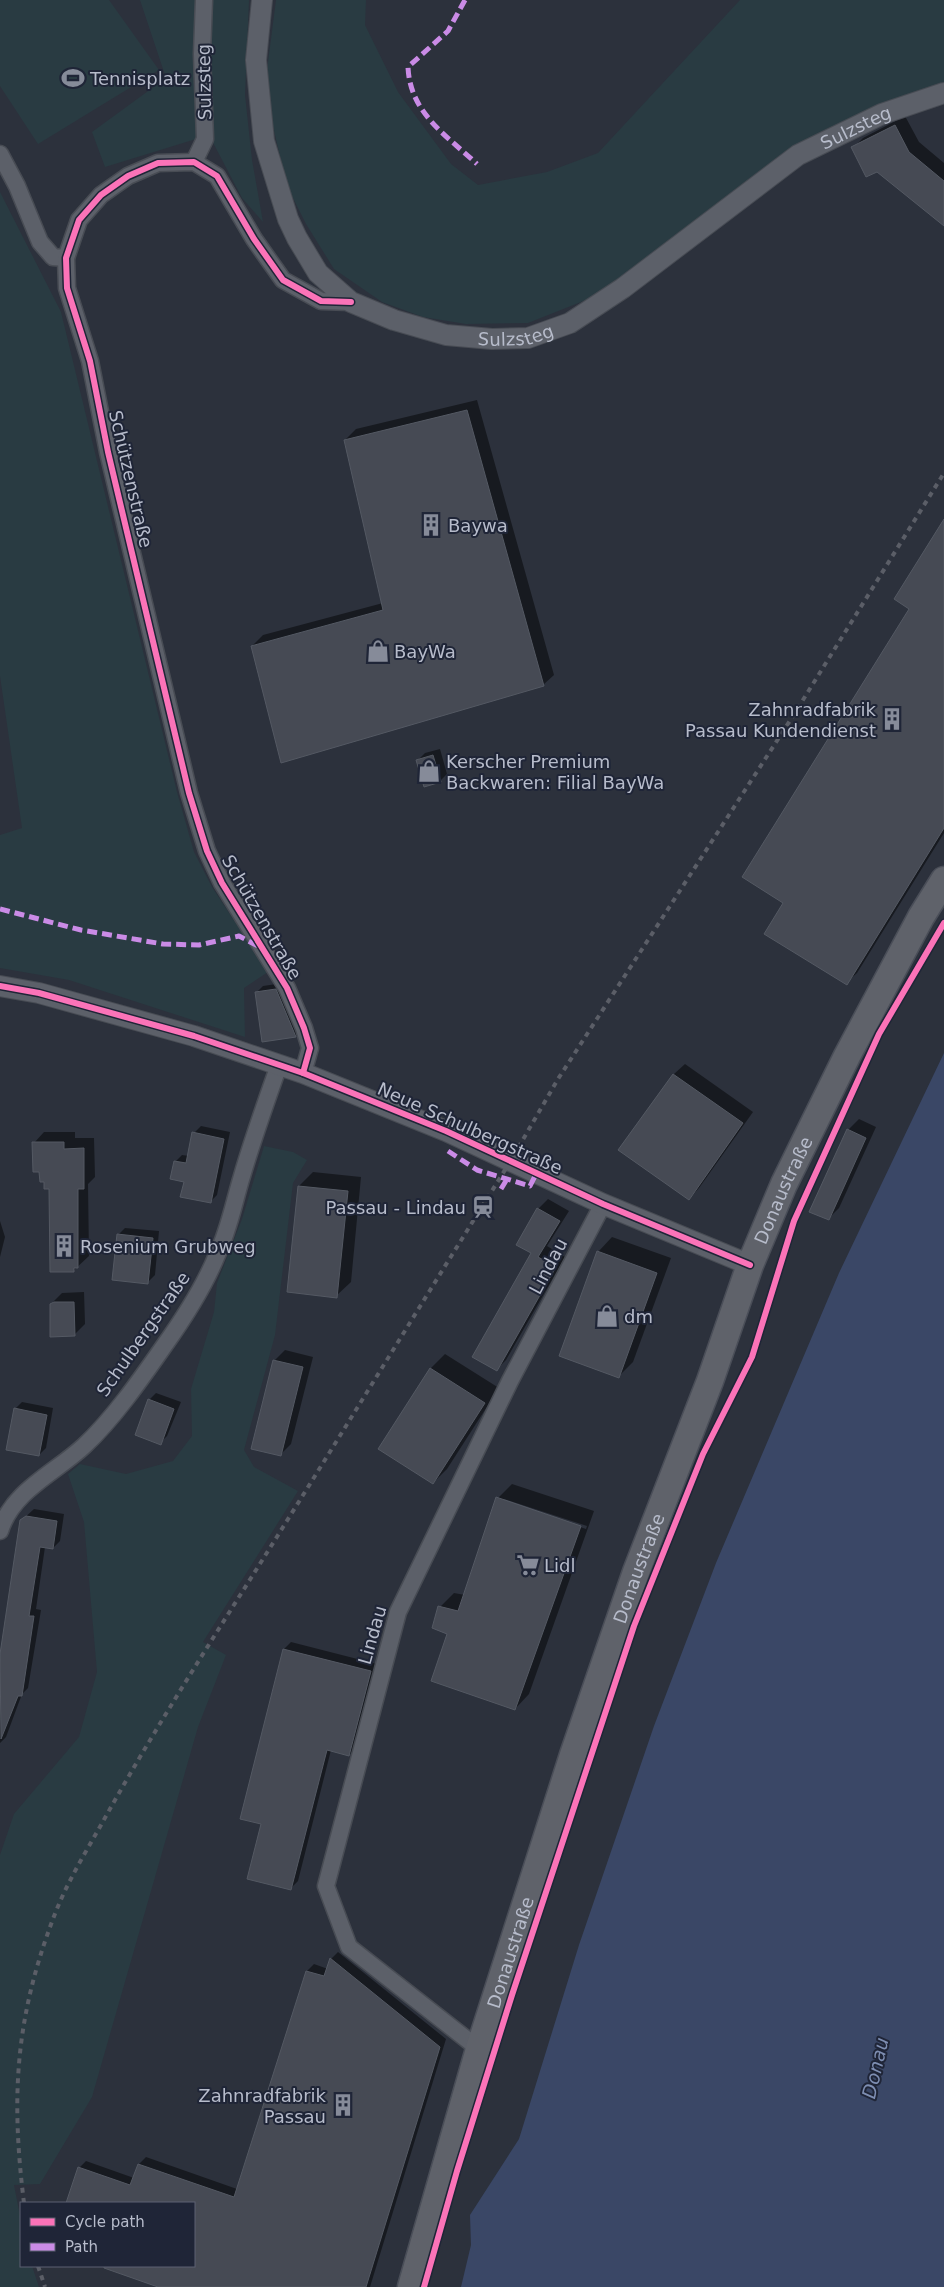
<svg xmlns="http://www.w3.org/2000/svg" width="944" height="2287" font-family="'DejaVu Sans',sans-serif">
<style>
.green{fill:#293b42}
.water{fill:#3a4766}
.shadow{fill:#0007;fill-rule:evenodd}
.building{fill:#464a54;stroke:#545963}
.lines{fill:none;stroke-linecap:round;stroke-linejoin:round}
.minor-casing{stroke:#484c54;stroke-width:19}
.tertiary-casing{stroke:#484c54;stroke-width:22}
.primary-casing{stroke:#4a4e58;stroke-width:29}
.minor{stroke:#5c6069;stroke-width:16}
.tertiary{stroke:#5c6069;stroke-width:20}
.primary{stroke:#5f626a;stroke-width:26}
.rail{stroke:#5b5e67;stroke-width:4;stroke-dasharray:5 5;stroke-linecap:butt}
.quiet{stroke:#ca8be6;stroke-width:5;stroke-dasharray:10 5;stroke-linecap:butt}
.cycleway-casing{stroke:#1f2537;stroke-width:9}
.cycleway{stroke:#fb73b8;stroke-width:6}
.labels{text-anchor:middle;dominant-baseline:central;stroke-width:4;stroke-linejoin:round;paint-order:stroke}
.poi-label{font-size:18px;fill:#b7bccb;stroke:#1f2537;text-anchor:start}
.street-label{font-size:18px;fill:#b7bccb;stroke:#1f2537}
.water-label{font-size:19px;font-style:italic;fill:#7e8eb2;stroke:#1f2537}
</style>
<rect width="100%" height="100%" fill="#2c313c"/>
<g class="green">
<polygon points="0,0 109,0 159,70 38,144 0,86"/>
<polygon points="140,0 249,0 245,95 252,160 263,222 242,198 209,135 105,167 92,132 166,78"/>
<polygon points="276,0 366,0 365,25 398,92 451,164 478,185 547,172 598,153 740,0 944,0 944,86 881,104 601,294 528,323 466,324 423,317 382,302 334,269 306,224 287,186 272,122 267,70"/>
<polygon points="0,192 61,312 177,792 194,852 212,887 268,972 244,988 245,1037 69,980 0,968 0,835 22,828 0,676"/>
<polygon points="264,1146 293,1152 307,1160 293,1183 275,1335 244,1450 254,1467 298,1491 203,1642 226,1655 198,1727 92,2097 40,2184 14,2185 21,2221 21,2266 32,2266 39,2287 0,2287 0,1855 14,1814 79,1737 97,1672 84,1522 68,1474 80,1464 126,1474 173,1461 192,1436 191,1389 214,1312 217,1283 242,1219"/>
</g>
<polygon class="water" points="944,1053 944,2287 461,2287 471,2245 470,2215 519,2139 579,1945 654,1726 716,1563 839,1273"/>
<g class="shadow">
<polygon points="905,116 919,142 944,163 944,223 853,148 863,138"/>
<polygon points="477,400 554,675 543,685 252,646 263,635 383,603 345,440 356,429"/>
<polygon points="944,521 944,833 857,973 846,983 785,903 911,608"/>
<polygon points="440,749 447,774 440,781 418,760 425,753"/>
<polygon points="283,983 303,1029 296,1036 263,1041 256,993 263,986"/>
<polygon points="685,1064 753,1112 699,1188 689,1199 620,1150 674,1074"/>
<polygon points="859,1119 876,1127 839,1208 828,1219 848,1130"/>
<polygon points="201,1126 230,1132 217,1195 210,1202 185,1181 175,1162 182,1155 189,1156 194,1133"/>
<polygon points="44,1132 75,1132 75,1138 94,1138 95,1177 88,1184 89,1256 73,1271 50,1188 34,1143"/>
<polygon points="313,1172 361,1177 351,1282 336,1296 299,1186"/>
<polygon points="548,1199 569,1211 547,1246 565,1257 506,1360 496,1370 533,1252 538,1209"/>
<polygon points="0,1221 5,1237 0,1257"/>
<polygon points="125,1228 159,1231 155,1275 148,1282 118,1235"/>
<polygon points="612,1237 671,1258 633,1362 618,1377 598,1252"/>
<polygon points="84,1292 85,1324 74,1335 51,1304 62,1293"/>
<polygon points="285,1350 313,1357 291,1444 280,1455 274,1361"/>
<polygon points="445,1354 499,1388 447,1469 433,1483 380,1449 431,1368"/>
<polygon points="156,1393 181,1402 167,1436 160,1443 149,1400"/>
<polygon points="22,1402 53,1408 46,1448 39,1455 15,1409"/>
<path d="M512 1484 594 1511 529 1694 515 1709 448 1633 440 1607 454 1593 465 1595 498 1498ZM504 1499 587 1526 586 1529 504 1501Z"/>
<polygon points="34,1509 64,1514 60,1541 53,1548 45,1547 36,1609 41,1610 28,1688 22,1694 6,1737 0,1743 0,1666 21,1521"/>
<polygon points="291,1642 377,1664 356,1748 349,1755 331,1750 298,1881 291,1888 263,1823 284,1649"/>
<polygon points="338,1952 446,2039 370,2287 162,2287 101,2266 194,2266 194,2203 67,2203 79,2168 86,2161 134,2178 139,2164 146,2157 237,2189 307,1971 314,1964 328,1969 331,1959"/>
</g>
<g class="building">
<polygon points="895,125 909,152 944,181 944,226 877,172 866,177 851,147"/>
<polygon points="467,410 544,686 281,763 251,646 383,610 344,440"/>
<polygon points="944,519 944,828 847,985 764,934 783,903 742,877 909,609 894,599"/>
<polygon points="433,755 441,782 424,787 416,760"/>
<polygon points="276,989 296,1037 262,1042 255,992"/>
<polygon points="673,1074 743,1123 689,1200 618,1150"/>
<polygon points="847,1129 866,1138 829,1220 809,1212"/>
<polygon points="192,1132 224,1139 211,1203 180,1197 184,1182 170,1179 174,1161 186,1163"/>
<polygon points="32,1142 64,1142 64,1149 84,1148 84,1189 78,1189 78,1268 74,1268 74,1272 50,1272 49,1189 44,1189 44,1182 40,1182 39,1172 33,1172"/>
<polygon points="298,1186 348,1191 337,1298 287,1292"/>
<polygon points="537,1208 560,1221 538,1257 556,1267 497,1371 472,1357 531,1253 516,1245"/>
<polygon points="117,1234 153,1238 148,1284 112,1280"/>
<polygon points="597,1251 657,1273 619,1378 559,1356"/>
<polygon points="54,1302 74,1302 75,1336 50,1337 50,1304"/>
<polygon points="273,1360 303,1367 281,1456 251,1449"/>
<polygon points="430,1368 485,1403 433,1484 378,1449"/>
<polygon points="148,1399 174,1409 161,1445 135,1435"/>
<polygon points="14,1408 47,1415 39,1456 6,1450"/>
<polygon points="496,1497 581,1526 515,1710 431,1681 447,1634 432,1628 438,1606 458,1611"/>
<polygon points="26,1516 57,1521 53,1549 40,1547 29,1616 34,1616 22,1696 18,1696 1,1739 0,1654 20,1520"/>
<polygon points="283,1649 371,1671 349,1756 327,1750 291,1890 247,1879 261,1824 240,1819"/>
<polygon points="330,1958 440,2047 366,2287 158,2287 104,2268 104,2266 194,2266 194,2203 66,2203 78,2167 130,2185 138,2164 234,2197 306,1971 324,1976"/>
</g>
<g class="lines">
<defs>
<g id="minor">
<polyline points="0,154 17,186 40,242 53,257 66,258"/>
<polyline points="194,162 205,139 202,54 204,0"/>
<polyline points="303,1073 310,1048 304,1028 287,988 222,883 207,851 189,793 108,452 90,361 67,288 66,258 79,220 101,195 128,176 158,163 194,162 217,176 254,239 283,280 321,301 351,302"/>
<path d="M0 1531C12 1491 55 1473 84 1446 113 1419 141 1379 164 1346 184 1318 204 1287 217 1255 229 1230 234 1202 242 1176 253 1138 266 1102 279 1065"/>
<polyline points="479,2049 349,1947 326,1886 398,1612 510,1381 603,1204"/>
</g>
<g id="tertiary">
<path id="s1" d="M262 0 256 60 264 141 288 219 297 238 318 273 351 302 394 320 446 335 492 339 528 338 570 323 623 288 798 155 882 114 944 93"/>
<polyline points="0,986 39,993 194,1036 303,1073 446,1131 603,1204 750,1265"/>
</g>
<g id="primary">
<path id="s2" d="M411 2287 479 2049 573 1755 636 1572 710 1381 750 1265 784 1184 847 1056 921 917 944 880"/>
</g>
</defs>
<use href="#minor" class="minor-casing"/>
<use href="#tertiary" class="tertiary-casing"/>
<use href="#primary" class="primary-casing"/>
<use href="#minor" class="minor"/>
<use href="#tertiary" class="tertiary"/>
<use href="#primary" class="primary"/>
<g class="rail">
<path d="M24 2203C11 2098 15 2020 53 1919 65 1886 84 1855 101 1825 142 1751 187 1679 232 1608 326 1460 417 1310 510 1162L558 1079 793 716 944 473"/>
<polyline points="38,2266 45,2287"/>
</g>
<g class="quiet">
<path d="M465 0 448 31 408 67C410 113 446 135 477 164"/>
<polyline points="0,909 81,930 163,944 199,945 239,936 260,947"/>
<polyline points="448,1151 477,1170 530,1186 536,1174"/>
<polyline points="501,1189 507,1179"/>
</g>
<defs>
<g id="cycleway">
<polyline points="0,986 39,993 194,1036 303,1073 446,1131 603,1204 750,1265"/>
<polyline points="303,1073 310,1048 304,1028 287,988 222,883 207,851 189,793 108,452 90,361 67,288 66,258 79,220 101,195 128,176 158,163 194,162 217,176 254,239 283,280 321,301 351,302"/>
<polyline points="424,2287 457,2171 512,1995 634,1626 703,1454 752,1357 794,1221 879,1034 944,923"/>
</g>
</defs>
<use href="#cycleway" class="cycleway-casing"/>
<use href="#cycleway" class="cycleway"/>
</g>
<defs>
<symbol id="stadium-bare" viewBox="-9 -9 18 18"><path d="M0-5a6.5 5 0 1 0 0 10a6.5 5 0 1 0 0-10ZM-3.5-1.8h7v3.6h-7Z" fill="#868b99" stroke="#1f2537" stroke-width="2.5" paint-order="stroke"/></symbol>
<symbol id="building-bare" viewBox="-9 -9 18 18"><path d="M-4-6H4V6H1V3H-1V6H-4ZM-2.5-4.3h1.7v1.8h-1.7ZM.8-4.3h1.7v1.8H.8ZM-2.5-1h1.7V.8h-1.7ZM.8-1h1.7V.8H.8Z" fill="#868b99" stroke="#1f2537" stroke-width="2.5" paint-order="stroke"/></symbol>
<symbol id="shop-bare" viewBox="-9 -9 18 18"><path d="M-5-2.5h2.3a2.7 3.5 0 0 1 5.4 0H5L5.5 6h-11ZM-1.5-2.5h3a1.5 2.3 0 0 0-3 0Z" fill="#868b99" stroke="#1f2537" stroke-width="2.5" paint-order="stroke"/></symbol>
<symbol id="station-bare" viewBox="-9 -9 18 18"><path d="M-3-6H3Q5-6 5-4V2Q5 4 3 4L4.5 6H3L1.5 4h-3L-3 6H-4.5L-3 4Q-5 4-5 2V-4Q-5-6-3-6ZM-3.5-4v3h7v-3ZM-3.5 1v1.5H-2V1ZM2 1v1.5H3.5V1Z" fill="#868b99" stroke="#1f2537" stroke-width="2.5" paint-order="stroke"/></symbol>
<symbol id="supermarket-bare" viewBox="-9 -9 18 18"><path d="M-6-5.5h2.5l.6 2H6L4.5 2H-2.5L-4.4-4H-6ZM-1.5 3.2a1.3 1.3 0 1 0 .1 0ZM3 3.2a1.3 1.3 0 1 0 .1 0Z" fill="#868b99" stroke="#1f2537" stroke-width="2.5" paint-order="stroke"/></symbol>
</defs>
<g fill-rule="evenodd">
<use href="#stadium-bare" x="57" y="62" width="32" height="32"/>
<use href="#building-bare" x="415" y="509" width="32" height="32"/>
<use href="#shop-bare" x="362" y="635" width="32" height="32"/>
<use href="#building-bare" x="876" y="703" width="32" height="32"/>
<use href="#shop-bare" x="413" y="755" width="32" height="32"/>
<use href="#station-bare" x="467" y="1191" width="32" height="32"/>
<use href="#building-bare" x="48" y="1230" width="32" height="32"/>
<use href="#shop-bare" x="591" y="1300" width="32" height="32"/>
<use href="#supermarket-bare" x="512" y="1549" width="32" height="32"/>
<use href="#building-bare" x="327" y="2089" width="32" height="32"/>
</g>
<g class="labels">
<g class="poi-label">
<text x="90" y="78">Tennisplatz</text>
<text x="448" y="525">Baywa</text>
<text x="394" y="651">BayWa</text>
<text x="876" y="709" text-anchor="end">Zahnradfabrik<tspan x="876" dy="21">Passau Kundendienst</tspan></text>
<text x="446" y="761">Kerscher Premium<tspan x="446" dy="21">Backwaren: Filial BayWa</tspan></text>
<text x="466" y="1207" text-anchor="end">Passau - Lindau</text>
<text x="80" y="1246">Rosenium Grubweg</text>
<text x="624" y="1316">dm</text>
<text x="544" y="1565">Lidl</text>
<text x="326" y="2095" text-anchor="end">Zahnradfabrik<tspan x="326" dy="21">Passau</tspan></text>
</g>
<g class="street-label">
<text transform="translate(204 82) rotate(-91)">Sulzsteg</text>
<text stroke="none"><textPath href="#s1" startOffset="904">Sulzsteg</textPath></text>
<text stroke="none"><textPath href="#s1" startOffset="500">Sulzsteg</textPath></text>
<text transform="translate(131 479) rotate(77)">Schützenstraße</text>
<text transform="translate(262 917) rotate(60)">Schützenstraße</text>
<text transform="translate(470 1128) rotate(24)">Neue Schulbergstraße</text>
<text stroke="none"><textPath href="#s2" startOffset="1159">Donaustraße</textPath></text>
<text transform="translate(548 1266) rotate(-62)">Lindau</text>
<text transform="translate(143 1334) rotate(-55)">Schulbergstraße</text>
<text stroke="none"><textPath href="#s2" startOffset="754">Donaustraße</textPath></text>
<text transform="translate(372 1635) rotate(-74)">Lindau</text>
<text stroke="none"><textPath href="#s2" startOffset="349">Donaustraße</textPath></text>
</g>
<g class="water-label">
<text transform="translate(875 2068) rotate(-77)">Donau</text>
</g>
</g>
<rect x="20" y="2202" width="175" height="65" fill="#1f2537" stroke="#5c6172"/>
<rect x="30" y="2218" width="25" height="8" fill="#fb73b8" stroke="#5c6172"/>
<text x="65" y="2227" font-size="15" fill="#b7bccb">Cycle path</text>
<rect x="30" y="2243" width="25" height="8" fill="#ca8be6" stroke="#5c6172"/>
<text x="65" y="2252" font-size="15" fill="#b7bccb">Path</text>
</svg>
